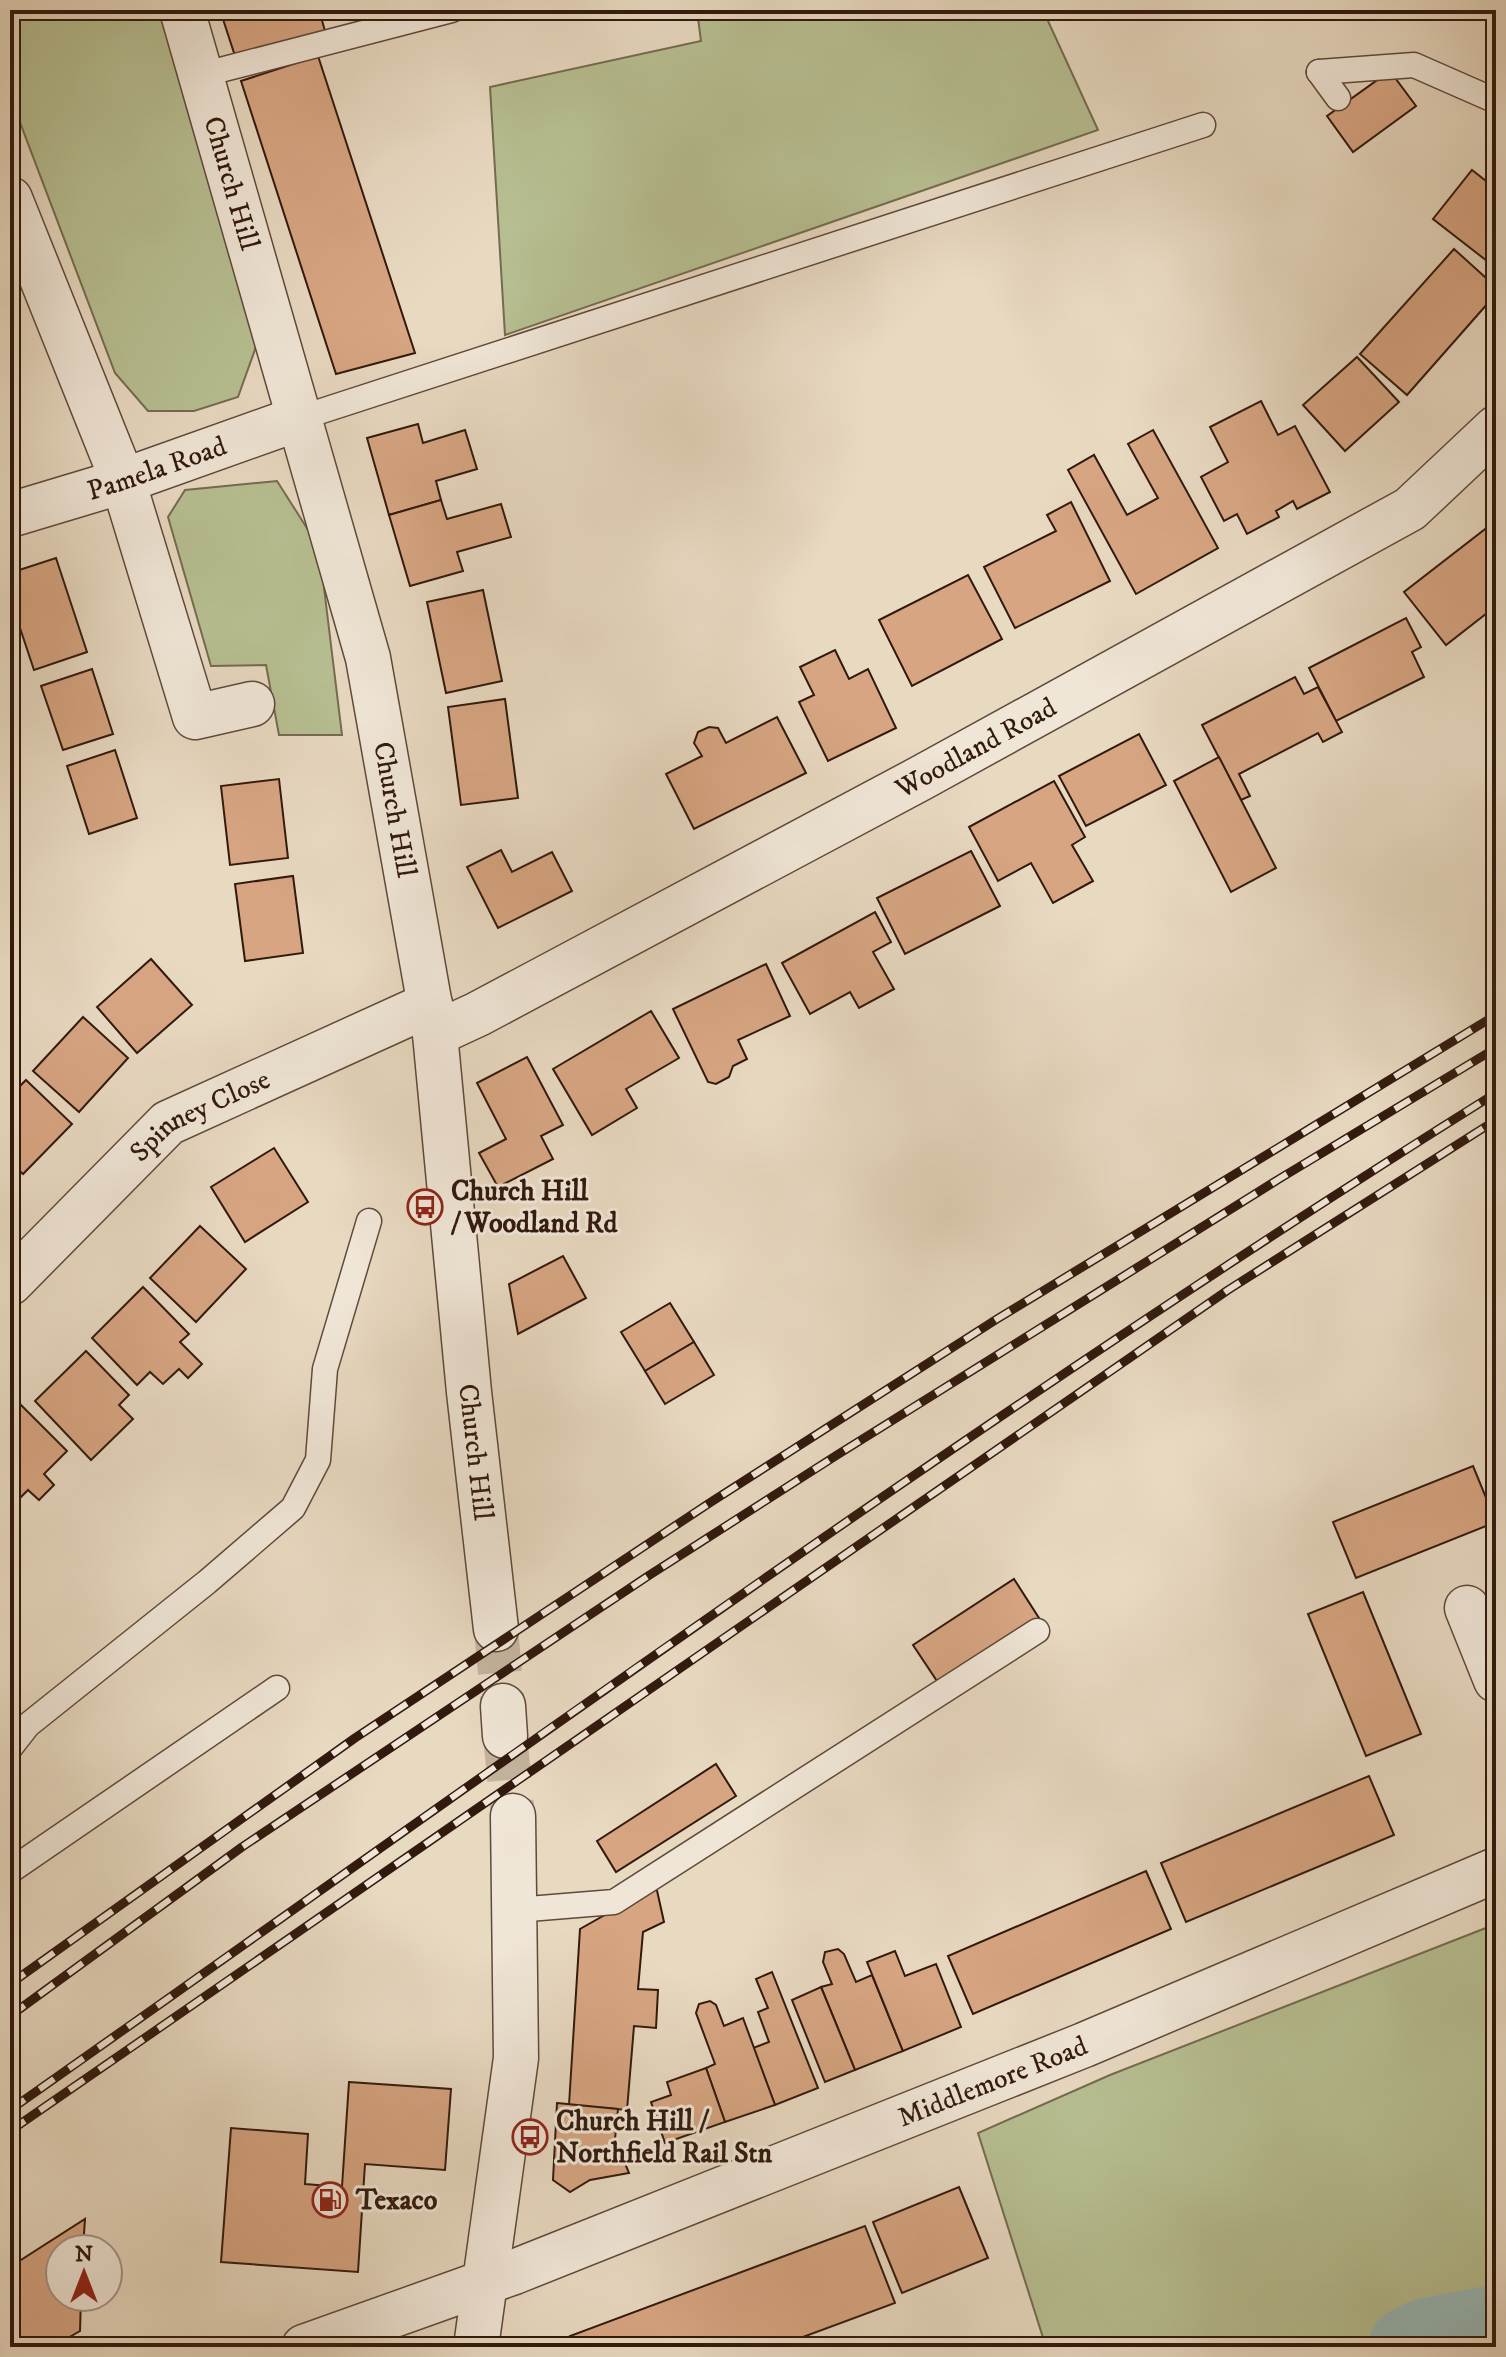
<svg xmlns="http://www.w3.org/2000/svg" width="1506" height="2357" font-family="'IM FELL DW Pica',serif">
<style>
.green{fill:#b7bf92;stroke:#746c50;stroke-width:2}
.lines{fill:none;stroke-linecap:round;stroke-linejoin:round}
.river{stroke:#98b9b8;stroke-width:80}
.building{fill:#d7a582;stroke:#31190d;stroke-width:2}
.tertiary-tunnel{stroke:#c3b39d;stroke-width:44;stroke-dasharray:44 22;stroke-linecap:butt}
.service-casing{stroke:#5f493a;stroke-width:27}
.minor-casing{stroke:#5f493a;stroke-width:47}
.tertiary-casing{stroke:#5f493a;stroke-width:47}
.service{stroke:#f0e6d7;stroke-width:24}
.minor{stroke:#f0e6d7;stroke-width:44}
.tertiary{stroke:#f0e6d7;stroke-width:44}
.rail-casing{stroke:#31190d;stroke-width:9}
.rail{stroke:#f0e6d7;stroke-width:6;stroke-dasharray:18;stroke-linecap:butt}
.labels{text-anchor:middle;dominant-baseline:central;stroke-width:6;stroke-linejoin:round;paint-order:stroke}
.street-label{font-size:28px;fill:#31190d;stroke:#f0e6d7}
.poi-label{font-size:28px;font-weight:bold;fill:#31190d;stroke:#f0e6d7;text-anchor:start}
</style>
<rect width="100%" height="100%" fill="#e8d9c1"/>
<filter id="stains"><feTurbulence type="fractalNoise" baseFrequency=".0025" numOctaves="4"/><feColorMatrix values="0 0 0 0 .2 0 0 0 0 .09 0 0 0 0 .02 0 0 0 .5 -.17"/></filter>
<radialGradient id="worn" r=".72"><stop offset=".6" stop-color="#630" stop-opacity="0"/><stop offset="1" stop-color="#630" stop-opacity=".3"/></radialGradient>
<g class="green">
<polygon points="10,10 161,10 257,344 238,397 194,411 148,411 115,373 10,96"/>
<polygon points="697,10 1043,10 1098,130 505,335 490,87 701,41"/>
<polygon points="277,481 319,547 342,735 279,735 266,665 211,666 168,517 185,490"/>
<polygon points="1496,1924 1496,2347 1046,2347 978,2133 1110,2075"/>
</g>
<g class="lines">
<polyline class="river" points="1408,2347 1426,2338 1496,2325"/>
</g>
<g class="building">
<polygon points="220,10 319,10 325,31 236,59"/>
<polygon points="318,56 415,353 336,374 241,81"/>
<polygon points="1390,71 1416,106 1353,152 1327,116"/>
<polygon points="1472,170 1490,184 1496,176 1496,268 1433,219"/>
<polygon points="1454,249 1496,287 1496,294 1407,395 1360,354"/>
<polygon points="1357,357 1399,402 1345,451 1303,405"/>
<polygon points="1261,401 1278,435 1295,426 1330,492 1297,509 1293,501 1276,511 1279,517 1247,534 1237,514 1224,521 1201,477 1228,462 1210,427"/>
<polygon points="418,424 423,443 465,430 477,469 436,481 441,500 389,515 367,438"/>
<polygon points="1153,430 1218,548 1136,594 1068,470 1094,455 1127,515 1158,498 1128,444"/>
<polygon points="441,500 447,519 501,504 511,537 457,552 463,571 410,586 389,515"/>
<polygon points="1071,502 1110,581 1015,628 984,567 1056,531 1047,515"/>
<polygon points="1493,523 1496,527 1496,606 1446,645 1404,592"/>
<polygon points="56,558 87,652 34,670 10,598 10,573"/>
<polygon points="968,575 1002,639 912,686 879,620"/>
<polygon points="483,590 502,681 446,693 427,602"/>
<polygon points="1406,618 1421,647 1412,652 1424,677 1336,721 1309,668"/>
<polygon points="835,650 849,679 868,669 896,728 828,761 799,702 814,695 800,667"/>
<polygon points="92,669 113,734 63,750 41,686"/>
<polygon points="1295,677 1304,694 1318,687 1342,732 1323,742 1318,733 1239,774 1250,796 1241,800 1202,725"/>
<polygon points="505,699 518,798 461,805 448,707"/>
<polygon points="777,717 806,773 694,829 666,774 702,756 694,743 698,732 709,727 718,728 726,743"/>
<polygon points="1139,734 1166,785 1086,826 1059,776"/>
<polygon points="115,750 137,818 89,834 67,766"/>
<polygon points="1219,757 1276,868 1231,892 1174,781"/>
<polygon points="279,779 288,858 230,865 221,786"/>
<polygon points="1054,781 1085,837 1072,845 1093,881 1053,903 1031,863 998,881 969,827"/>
<polygon points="501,850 512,872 552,852 572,891 498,928 467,867"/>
<polygon points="971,851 1000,906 905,954 877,898"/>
<polygon points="293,876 303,953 245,961 235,884"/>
<polygon points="875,912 891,942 873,952 894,989 859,1008 850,992 810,1014 782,963"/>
<polygon points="151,959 192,1005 137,1053 97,1007"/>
<polygon points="766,964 790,1016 738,1040 747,1059 733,1066 729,1077 716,1084 708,1082 673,1009"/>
<polygon points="651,1011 679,1058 626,1089 637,1108 592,1135 553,1069"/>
<polygon points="83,1017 128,1058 79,1112 33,1071"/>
<polygon points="527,1057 563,1125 541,1136 553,1159 498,1187 479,1153 506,1139 477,1083"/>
<polygon points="26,1080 72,1124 23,1174 10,1162 10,1096"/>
<polygon points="274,1148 308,1202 245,1242 211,1187"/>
<polygon points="200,1226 246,1269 196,1322 150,1278"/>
<polygon points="563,1256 586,1298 518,1334 509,1284"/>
<polygon points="143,1287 189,1334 180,1342 202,1364 188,1378 179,1369 163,1384 150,1372 137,1385 92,1338"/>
<polygon points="670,1303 694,1342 645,1371 621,1332"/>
<polygon points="694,1342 714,1375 665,1404 645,1371"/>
<polygon points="86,1351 129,1395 119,1405 133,1419 91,1460 35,1401"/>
<polygon points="21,1405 67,1451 44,1474 54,1485 39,1500 28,1490 14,1504 10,1500 10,1416"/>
<polygon points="1473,1466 1496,1522 1356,1578 1333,1522"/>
<polygon points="1014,1579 1039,1618 939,1684 913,1645"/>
<polygon points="1363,1592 1421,1734 1366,1756 1308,1614"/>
<polygon points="716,1764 736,1796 616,1872 597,1841"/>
<polygon points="1369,1776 1394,1835 1186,1922 1161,1863"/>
<polygon points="1146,1871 1171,1929 973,2014 948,1956"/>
<polygon points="656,1886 664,1922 643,1932 638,1989 658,1990 656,2028 634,2026 627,2110 569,2105 580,1929"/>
<polygon points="838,1949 844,1954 856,1982 872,1975 903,2051 855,2070 821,1987 832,1984 823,1962 825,1952"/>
<polygon points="895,1951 905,1976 936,1964 961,2027 903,2051 867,1962"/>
<polygon points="772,1972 818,2088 775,2105 753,2048 769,2042 758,2012 768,2008 756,1979"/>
<polygon points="821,1987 855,2070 825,2082 792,2000"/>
<polygon points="710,2001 716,2005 724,2026 743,2018 775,2105 725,2122 706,2068 715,2064 696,2013 699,2004"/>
<polygon points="706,2068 725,2122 665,2143 651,2102 671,2095 667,2082"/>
<polygon points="349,2082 451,2089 445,2170 365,2164 358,2272 221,2262 231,2128 308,2134 305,2184 342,2187"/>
<polygon points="557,2103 618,2109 615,2139 629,2173 590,2180 570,2192 553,2180"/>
<polygon points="959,2187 988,2258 902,2293 873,2222"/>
<polygon points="85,2219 83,2249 60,2249 60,2297 81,2297 80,2331 52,2347 10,2347 10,2267"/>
<polygon points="865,2226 895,2303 776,2347 574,2347 570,2336"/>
</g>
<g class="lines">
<g class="tertiary-tunnel">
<polyline points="496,1629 503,1706"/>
<polyline points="505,1736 513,1816"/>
</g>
<defs>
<g id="service">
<polyline points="1319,72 1414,65 1496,101"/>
<polyline points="1319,72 1338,98"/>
<polyline points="201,75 452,10"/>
<polyline points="300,418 1203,125"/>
<polyline points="10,1748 28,1725 207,1582 293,1508 318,1460 325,1369 369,1221"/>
<polyline points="10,1871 277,1688"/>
<polyline points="516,1910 614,1902 1037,1631"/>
</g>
<g id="minor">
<polyline points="10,199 123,481 195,717 252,704"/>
<path id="s1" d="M10 515 123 481 300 418"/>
<path id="s2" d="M10 1283 168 1123 430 1004"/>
<polyline points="1467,1608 1496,1680"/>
<path id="s3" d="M304 2347 514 2272 1084 2045 1496 1870"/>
</g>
<g id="tertiary">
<path id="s4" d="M182 10 368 658 435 1034 469 1392 496 1629"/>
<path id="s5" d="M435 1034 478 1014 921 778 1410 509 1496 428"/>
<polyline points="503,1706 505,1736"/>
<polyline points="476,2347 516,2058 513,1816"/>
</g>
</defs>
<use href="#service" class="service-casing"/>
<use href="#minor" class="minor-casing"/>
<use href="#tertiary" class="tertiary-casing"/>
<use href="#service" class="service"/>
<use href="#minor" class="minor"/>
<use href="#tertiary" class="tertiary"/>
<defs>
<g id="rail">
<polyline points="10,1984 355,1738 711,1502 997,1319 1496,1015"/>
<polyline points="10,2016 242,1847 648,1576 837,1455 1279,1179 1496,1048"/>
<path d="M10 2110C500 1765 987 1411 1496 1093"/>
<polyline points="10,2131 1228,1290 1496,1120"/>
</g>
</defs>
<use href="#rail" class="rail-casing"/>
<use href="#rail" class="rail"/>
</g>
<defs>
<symbol id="bus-ring" viewBox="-11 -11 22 22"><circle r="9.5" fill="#f0e6d7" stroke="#8f2418" stroke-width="1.5"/><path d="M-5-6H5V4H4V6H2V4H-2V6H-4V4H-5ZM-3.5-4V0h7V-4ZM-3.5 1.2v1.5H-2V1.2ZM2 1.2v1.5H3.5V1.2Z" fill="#8f2418"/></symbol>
<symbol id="fuel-ring" viewBox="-11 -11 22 22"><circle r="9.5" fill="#f0e6d7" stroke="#8f2418" stroke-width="1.5"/><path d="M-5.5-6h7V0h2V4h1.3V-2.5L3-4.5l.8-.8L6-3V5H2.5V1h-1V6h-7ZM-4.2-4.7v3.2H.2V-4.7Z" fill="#8f2418"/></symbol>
</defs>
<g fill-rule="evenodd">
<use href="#bus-ring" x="405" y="1187" width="40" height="40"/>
<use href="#bus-ring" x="510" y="2117" width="40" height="40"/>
<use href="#fuel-ring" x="310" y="2180" width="40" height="40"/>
</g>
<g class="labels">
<g class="street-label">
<text stroke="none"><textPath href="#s4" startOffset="180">Church Hill</textPath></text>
<text stroke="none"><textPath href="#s1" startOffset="154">Pamela Road</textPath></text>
<text stroke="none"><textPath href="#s5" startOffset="612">Woodland Road</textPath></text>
<text stroke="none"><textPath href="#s4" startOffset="828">Church Hill</textPath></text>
<text stroke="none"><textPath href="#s2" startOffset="256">Spinney Close</textPath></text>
<text stroke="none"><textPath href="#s4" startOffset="1476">Church Hill</textPath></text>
<text stroke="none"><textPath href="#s3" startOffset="738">Middlemore Road</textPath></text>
</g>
<g class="poi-label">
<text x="451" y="1191">Church Hill<tspan x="451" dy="32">/ Woodland Rd</tspan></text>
<text x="556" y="2121">Church Hill /<tspan x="556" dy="32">Northfield Rail Stn</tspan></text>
<text x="356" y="2200">Texaco</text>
</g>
</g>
<rect width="1506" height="2357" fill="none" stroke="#e8d9c1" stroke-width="40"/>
<rect x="12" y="12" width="1482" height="2333" fill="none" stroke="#31190d" stroke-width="4"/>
<rect x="20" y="20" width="1466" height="2317" fill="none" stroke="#31190d" stroke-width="2"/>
<g transform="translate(84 2273)"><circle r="38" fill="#f0e6d7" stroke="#a49486" stroke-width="2"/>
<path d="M0-6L14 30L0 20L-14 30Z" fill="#8f2418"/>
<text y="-12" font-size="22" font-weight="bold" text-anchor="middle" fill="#31190d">N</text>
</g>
<rect width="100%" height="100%" filter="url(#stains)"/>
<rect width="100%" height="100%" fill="url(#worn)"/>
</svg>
